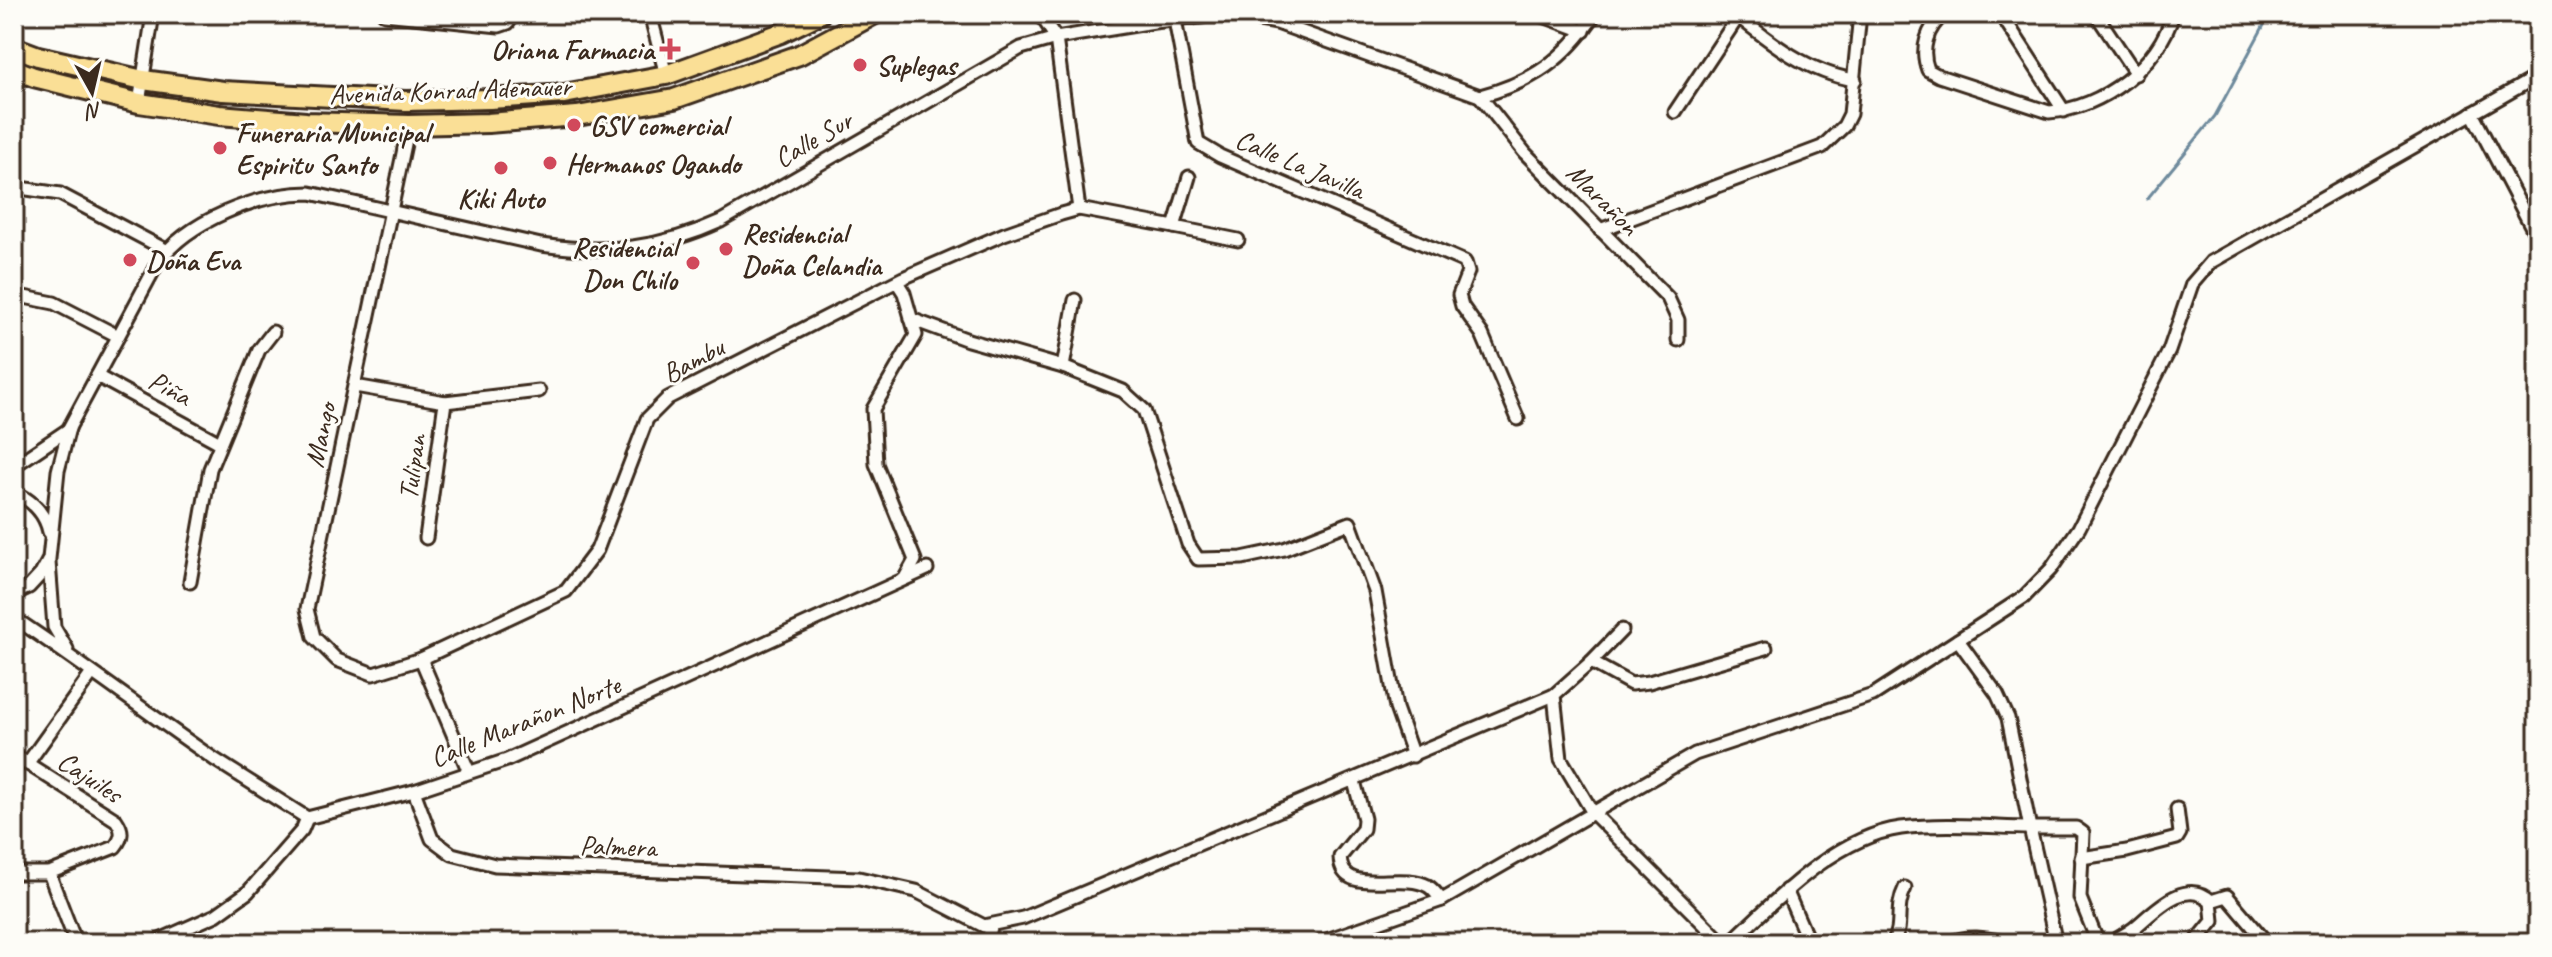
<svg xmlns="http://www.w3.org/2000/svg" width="2552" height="957" font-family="Caveat,sans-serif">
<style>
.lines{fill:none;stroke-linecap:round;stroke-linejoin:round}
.stream{stroke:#6e8a9c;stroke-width:3}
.street-casing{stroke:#3b2a1e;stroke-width:17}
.primary-casing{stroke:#3b2a1e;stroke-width:24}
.street{stroke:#fdfcf7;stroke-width:11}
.primary{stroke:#fadf96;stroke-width:18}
.poi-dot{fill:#d1495b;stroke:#fdfcf7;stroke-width:3}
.labels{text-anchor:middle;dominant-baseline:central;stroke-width:6;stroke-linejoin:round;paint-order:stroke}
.poi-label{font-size:28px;font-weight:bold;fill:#3b2a1e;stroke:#fdfcf7;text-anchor:start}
.street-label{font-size:28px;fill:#3b2a1e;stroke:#fdfcf7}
</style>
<rect width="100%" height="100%" fill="#fdfcf7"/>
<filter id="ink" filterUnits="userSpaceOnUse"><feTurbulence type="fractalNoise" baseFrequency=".0125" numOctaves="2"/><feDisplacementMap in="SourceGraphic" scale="16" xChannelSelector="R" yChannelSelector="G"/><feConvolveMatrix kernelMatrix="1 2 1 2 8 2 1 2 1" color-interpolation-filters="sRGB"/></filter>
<g filter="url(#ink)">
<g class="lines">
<polyline class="stream" points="2147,199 2215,116 2264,25 2267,14"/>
<defs>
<g id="street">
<polyline points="384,14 499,26 508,23 514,14"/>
<polyline points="650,14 666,75"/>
<polyline points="1040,14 1056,38 1079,209"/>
<polyline points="1538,14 1584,31"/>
<path d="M1735 14C1771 43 1809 73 1855 80"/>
<path d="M1944 14C1927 28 1920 49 1928 70L1939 76 2049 112C2102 109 2159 65 2173 14"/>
<polyline points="2001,14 2064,111"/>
<polyline points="2096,14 2136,74"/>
<polyline points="1175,20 1198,143 1220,156 1465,262 1468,272 1459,295 1462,306 1482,334 1518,419"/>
<polyline points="1480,96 1525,153 1668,298 1678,320 1678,340"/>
<path d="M1480 96C1533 82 1565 59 1595 14"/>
<polyline points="139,103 153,14"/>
<polyline points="1675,112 1738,17"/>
<polyline points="2472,113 2538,239"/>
<polyline points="409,125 307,609 314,637 337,660 373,674 421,659 566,591 597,550 647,419 668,398 903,278 1004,234 1061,214 1079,209 1174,227 1189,177"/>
<polyline points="14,187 60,194 166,250"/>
<polyline points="1174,227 1238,240"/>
<polyline points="1600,230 1822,147 1844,126 1850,114 1860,14"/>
<polyline points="897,282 904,293 916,335 873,409 876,464 915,560 905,578"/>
<polyline points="14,295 54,303 118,336"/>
<polyline points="911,319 968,340 1063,367 1075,300"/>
<polyline points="1063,367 1123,391 1144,410 1188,544 1198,559 1242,558 1284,549 1350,523 1375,591 1396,708 1413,756"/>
<polyline points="97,376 220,443"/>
<polyline points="355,386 445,402 539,391"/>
<polyline points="14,466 69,429"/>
<path d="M14 492C31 500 45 512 49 532"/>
<polyline points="426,538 445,402"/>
<polyline points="49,562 54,627 67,649"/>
<polyline points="190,582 210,469 259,350 273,332"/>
<path d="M14 594 29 587 41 574 49 559 58 471 69 428 157 264C186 221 259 193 310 193L541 245C607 254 660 249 721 221L1021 48 1056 38 1154 22 1210 16 1248 18 1277 23 1480 96"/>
<path d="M14 618C82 663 147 713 214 759 245 779 276 798 307 818L414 791 507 760 927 569"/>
<polyline points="1622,630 1591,662 1554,695 1561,759 1593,813 1723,943"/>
<polyline points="421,659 469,772"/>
<polyline points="1591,662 1631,684 1649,682 1766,648"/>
<path d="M14 755 116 820C123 830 123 837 115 847L49 873H14"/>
<polyline points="27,764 92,673"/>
<path d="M1354 781 1364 819 1363 829 1340 857C1341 899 1400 870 1428 886 1433 889 1438 896 1442 900"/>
<polyline points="414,791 432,839 452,854 495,865 859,878 916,891 984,926 1023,918 1554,695"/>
<polyline points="2081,858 2127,851 2177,838 2180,833 2177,809"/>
<polyline points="49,873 76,943"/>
<polyline points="1786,890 1809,943"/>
<polyline points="2211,901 2227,896 2267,943"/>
<polyline points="153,943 216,915 248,892 302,830 307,818"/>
<polyline points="988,943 991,926"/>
<polyline points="1318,943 1442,900 1695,754 1873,695 2024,597 2051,569 2079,528 2169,351 2192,284 2211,262 2538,76"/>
<path d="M1730 943C1776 900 1835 837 1901 828 1943 823 1987 827 2030 828L2008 718 1997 694 1958 640"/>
<path d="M1893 943C1904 925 1894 910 1905 888"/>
<path d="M1948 943C1969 934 1989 939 2010 943"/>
<polyline points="2056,943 2030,828 2076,828 2083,833 2080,898 2098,943"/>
<path d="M2111 943C2118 938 2126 934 2133 929 2153 913 2185 876 2211 901L2213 921 2195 943"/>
</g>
<g id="primary">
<polyline points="14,47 38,56 143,80 223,91 406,101 490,99 564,94 666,75 781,33 820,14"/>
<polyline points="14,69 34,77 139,103 219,115 306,122 409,125 488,123 577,116 674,99 799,55 875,14"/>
</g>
</defs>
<use href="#street" class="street-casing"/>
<use href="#primary" class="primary-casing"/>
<use href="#street" class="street"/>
<use href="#primary" class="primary"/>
</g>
</g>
<g class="poi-dot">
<path d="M666 37h8v8h8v8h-8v8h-8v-8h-8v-8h8z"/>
<circle cx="860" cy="65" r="8"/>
<circle cx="574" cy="125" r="8"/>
<circle cx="220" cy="148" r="8"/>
<circle cx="550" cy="163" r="8"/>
<circle cx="501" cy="168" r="8"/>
<circle cx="726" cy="249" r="8"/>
<circle cx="130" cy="260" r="8"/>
<circle cx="693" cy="263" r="8"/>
</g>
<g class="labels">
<g class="poi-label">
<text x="654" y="49" text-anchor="end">Oriana Farmacia</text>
<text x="876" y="65">Suplegas</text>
<text x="590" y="125">GSV comercial</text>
<text x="236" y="132">Funeraria Municipal<tspan x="236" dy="32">Espiritu Santo</tspan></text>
<text x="566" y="163">Hermanos Ogando</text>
<text x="501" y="198" text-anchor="middle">Kiki Auto</text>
<text x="742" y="233">Residencial<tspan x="742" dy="32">Doña Celandia</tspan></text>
<text x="677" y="247" text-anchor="end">Residencial<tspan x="677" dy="32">Don Chilo</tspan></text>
<text x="146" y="260">Doña Eva</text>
</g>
<g class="street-label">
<text transform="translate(450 90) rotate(-2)">Avenida Konrad Adenauer</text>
<text transform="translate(813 139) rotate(-30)">Calle Sur</text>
<text transform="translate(1300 164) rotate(23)">Calle La Javilla</text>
<text transform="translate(1603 199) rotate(45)">Marañon</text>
<text transform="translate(693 360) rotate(-28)">Bambu</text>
<text transform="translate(170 388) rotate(28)">Piña</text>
<text transform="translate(320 435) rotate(-78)">Mango</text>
<text transform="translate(412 467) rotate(-82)">Tulipan</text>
<text transform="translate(525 721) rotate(-22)">Calle Marañon Norte</text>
<text transform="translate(90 777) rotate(33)">Cajuiles</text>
<text transform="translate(618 846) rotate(2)">Palmera</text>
</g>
</g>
<rect width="2552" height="957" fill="none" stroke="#fdfcf7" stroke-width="48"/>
<rect x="24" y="24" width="2504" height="909" fill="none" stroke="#3b2a1e" stroke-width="3" filter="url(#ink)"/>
<g transform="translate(92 92) rotate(172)" stroke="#fdfcf7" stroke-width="6" paint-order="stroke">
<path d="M0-6L14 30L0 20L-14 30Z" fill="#3b2a1e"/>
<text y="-12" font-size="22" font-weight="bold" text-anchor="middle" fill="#3b2a1e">N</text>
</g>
</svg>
